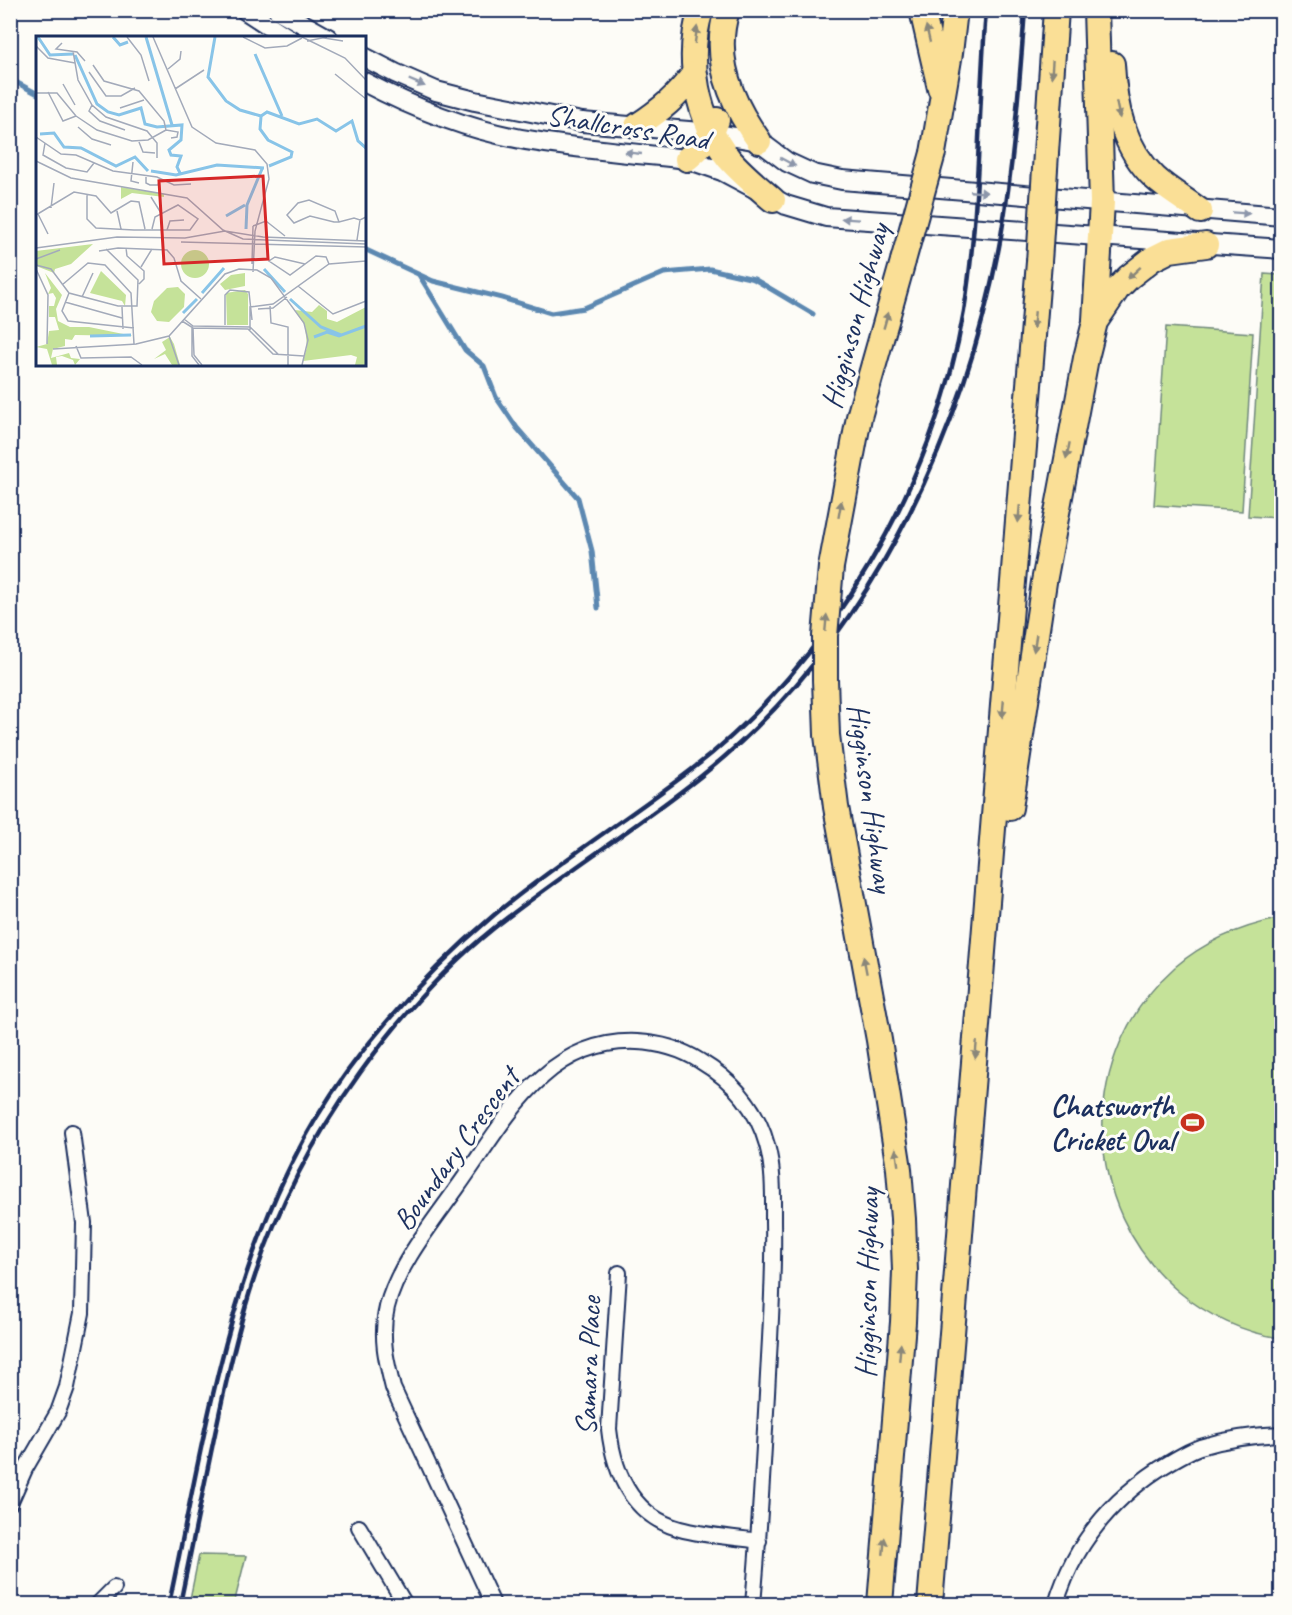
<svg xmlns="http://www.w3.org/2000/svg" width="1292" height="1615" font-family="Caveat,sans-serif">
<style>
.green{fill:#c5e299;stroke:#70887c;stroke-width:1.5}
.lines{fill:none;stroke-linecap:round;stroke-linejoin:round}
.stream{stroke:#5c88b1;stroke-width:5}
.street-casing{stroke:#1b2f5e;stroke-width:18}
.secondary-casing{stroke:#1b2f5e;stroke-width:22}
.highway-casing{stroke:#1b2f5e;stroke-width:28}
.street{stroke:#fdfcf7;stroke-width:14}
.secondary{stroke:#fdfcf7;stroke-width:18}
.highway{stroke:#fadf96;stroke-width:24}
.rail{stroke:#1b2f5e;stroke-width:4.5}
.highway-bridge-casing{stroke:#1b2f5e;stroke-width:28;stroke-linecap:butt}
.highway-bridge{stroke:#fadf96;stroke-width:24}
.oneway{fill:#8a877a}
.oneway2{fill:#8c96aa}
.labels{text-anchor:middle;dominant-baseline:central;stroke-width:6;stroke-linejoin:round;paint-order:stroke}
.street-label{font-size:30px;fill:#1b2f5e;stroke:#fdfcf7}
.poi-label{font-size:30px;font-weight:bold;fill:#1b2f5e;stroke:#fdfcf7;text-anchor:end}
.inset-river{fill:none;stroke:#88c4e8;stroke-width:3}
.inset-road{fill:none;stroke:#a3aaba;stroke-width:1.5}
.view{fill:#d62828;fill-opacity:0.15;stroke:#d62828;stroke-width:3}
.inset-edge{fill:none;stroke:#1b2f5e;stroke-width:3}
</style>
<rect width="100%" height="100%" fill="#fdfcf7"/>
<filter id="ink" filterUnits="userSpaceOnUse"><feTurbulence type="fractalNoise" baseFrequency=".0167" numOctaves="2"/><feDisplacementMap in="SourceGraphic" scale="12" xChannelSelector="R" yChannelSelector="G"/><feConvolveMatrix kernelMatrix="1 2 1 2 8 2 1 2 1" color-interpolation-filters="sRGB"/></filter>
<g filter="url(#ink)">
<g class="green">
<polygon points="1264,274 1281,275 1281,518 1248,516"/>
<polygon points="1166,327 1253,333 1242,511 1154,505"/>
<path d="M1281 918H1282L1281 1338C1244 1333 1208 1316 1179 1292 1079 1207 1077 1054 1175 967 1206 940 1242 926 1281 918Z"/>
<polygon points="199,1555 246,1556 234,1604 189,1604"/>
</g>
<g class="lines">
<g class="stream">
<polyline points="10,79 38,94"/>
<polyline points="364,249 433,281 502,298 551,313 584,308 664,273 710,269 754,279 813,314"/>
<polyline points="419,275 465,350 484,366 496,397 517,428 578,498 592,551 598,608"/>
</g>
<defs>
<g id="street">
<path d="M619 1273 609 1429C614 1474 633 1516 680 1529 705 1536 733 1537 759 1541"/>
<polyline points="10,1503 25,1469 58,1412 67,1387 82,1313 84,1223 72,1132"/>
<polyline points="359,1527 405,1604"/>
<polyline points="98,1604 114,1588"/>
<path d="M493 1604 393 1388C386 1360 380 1336 387 1307 397 1266 433 1222 457 1188 504 1123 544 1038 637 1042 659 1043 681 1049 700 1061 732 1080 757 1108 767 1145 774 1170 773 1197 773 1222 774 1261 772 1300 770 1339 765 1427 761 1516 753 1604"/>
<path d="M1056 1604C1073 1547 1109 1502 1159 1469 1172 1461 1186 1452 1200 1447 1226 1439 1255 1435 1282 1434"/>
</g>
<g id="secondary">
<polyline points="245,10 288,38"/>
<polyline points="278,10 328,38"/>
<polyline points="364,57 395,73 436,91 475,101 582,122 712,133 759,141 787,162 813,174 842,180 1282,216"/>
<path d="M364 82C421 112 482 135 546 143 593 150 640 154 687 159L722 171 786 205 826 217 1282 249"/>
</g>
<g id="highway">
<path d="M701 10C685 59 697 119 729 159 742 174 758 187 773 200"/>
<path d="M727 10C712 58 731 103 759 141"/>
<polyline points="922,10 940,88"/>
<path d="M1112 64C1114 105 1123 148 1155 178 1168 190 1186 200 1200 211"/>
<path d="M637 126C661 110 677 97 694 74"/>
<polyline points="933,153 950,53 955,10"/>
<polyline points="1046,153 1056,10"/>
<path d="M687 159C701 147 711 137 717 120"/>
<polyline points="1095,320 1102,202 1096,10"/>
<polyline points="831,567 859,417 903,261"/>
<polyline points="825,679 827,735 836,807 879,1040 899,1169 903,1219 905,1271 903,1322 880,1604"/>
<polyline points="1010,808 1044,582 1086,358 1095,322 1118,288 1129,277 1152,259 1170,250 1206,245"/>
<polyline points="930,1604 1039,262"/>
</g>
</defs>
<use href="#street" class="street-casing"/>
<use href="#secondary" class="secondary-casing"/>
<use href="#highway" class="highway-casing"/>
<use href="#street" class="street"/>
<use href="#secondary" class="secondary"/>
<use href="#highway" class="highway"/>
<g class="rail">
<path d="M169 1604C208 1422 233 1228 346 1073 389 1015 438 962 494 915 556 863 626 820 691 770 830 664 935 483 964 311 980 211 978 111 986 10"/>
<path d="M180 1604C194 1537 207 1469 222 1401 231 1361 240 1321 253 1282 277 1208 314 1137 360 1073 398 1020 443 969 494 928 561 875 633 830 700 777 866 646 964 440 1001 236 1014 161 1019 86 1025 10"/>
</g>
<defs>
<g id="highway-bridge">
<polyline points="903,261 933,153"/>
<polyline points="1039,262 1046,153"/>
<polyline points="825,679 825,636 831,567"/>
</g>
</defs>
<use href="#highway-bridge" class="highway-bridge-casing"/>
<use href="#highway-bridge" class="highway-bridge"/>
</g>
<defs><path id="oneway-solid" d="M-6-.8H1V-3.2L6.5 0L1 3.2V.8H-6Z" transform="scale(1.5)"/></defs>
<g class="oneway">
<use href="#oneway-solid" transform="translate(928 34) rotate(-103)"/>
<use href="#oneway-solid" transform="translate(696 35) rotate(-82)"/>
<use href="#oneway-solid" transform="translate(1052 69) rotate(94)"/>
<use href="#oneway-solid" transform="translate(1118 110) rotate(78)"/>
<use href="#oneway-solid" transform="translate(1134 273) rotate(138)"/>
<use href="#oneway-solid" transform="translate(886 320) rotate(-74)"/>
<use href="#oneway-solid" transform="translate(1034 320) rotate(95)"/>
<use href="#oneway-solid" transform="translate(1068 451) rotate(101)"/>
<use href="#oneway-solid" transform="translate(840 509) rotate(-80)"/>
<use href="#oneway-solid" transform="translate(1019 514) rotate(95)"/>
<use href="#oneway-solid" transform="translate(826 623) rotate(-85)"/>
<use href="#oneway-solid" transform="translate(1035 643) rotate(99)"/>
<use href="#oneway-solid" transform="translate(1003 709) rotate(95)"/>
<use href="#oneway-solid" transform="translate(865 965) rotate(-101)"/>
<use href="#oneway-solid" transform="translate(976 1050) rotate(95)"/>
<use href="#oneway-solid" transform="translate(897 1157) rotate(-98)"/>
<use href="#oneway-solid" transform="translate(900 1352) rotate(-85)"/>
<use href="#oneway-solid" transform="translate(884 1546) rotate(-85)"/>
</g>
<g class="oneway2">
<use href="#oneway-solid" transform="translate(417 83) rotate(23)"/>
<use href="#oneway-solid" transform="translate(633 153) rotate(-174)"/>
<use href="#oneway-solid" transform="translate(788 162) rotate(28)"/>
<use href="#oneway-solid" transform="translate(979 192) rotate(5)"/>
<use href="#oneway-solid" transform="translate(1241 213) rotate(4)"/>
<use href="#oneway-solid" transform="translate(850 219) rotate(-176)"/>
</g>
</g>
<defs>
<symbol id="stadium-bare" viewBox="-9 -9 18 18"><path d="M0-5a6.5 5 0 1 0 0 10a6.5 5 0 1 0 0-10ZM-3.5-1.8h7v3.6h-7Z" fill="#c8321e" stroke="#fdfcf7" stroke-width="2.5" paint-order="stroke"/></symbol>
</defs>
<g fill-rule="evenodd">
<use href="#stadium-bare" x="1176" y="1106" width="33" height="33"/>
</g>
<g class="labels">
<g class="street-label">
<text transform="translate(628 127) rotate(9)">Shallcross Road</text>
<text transform="translate(855 316) rotate(-75)">Higginson Highway</text>
<text transform="translate(871 798) rotate(82)">Higginson Highway</text>
<text transform="translate(456 1149) rotate(-54)">Boundary Crescent</text>
<text transform="translate(867 1283) rotate(-89)">Higginson Highway</text>
<text transform="translate(588 1366) rotate(-88)">Samara Place</text>
</g>
<g class="poi-label">
<text x="1174" y="1106">Chatsworth<tspan x="1174" dy="34">Cricket Oval</tspan></text>
</g>
</g>
<g transform="translate(36 36)">
<rect width="330" height="330" fill="#fdfcf7"/>
<path d="M85 151 128 158V161L96 157 85 163ZM57 208 35 228 19 233 18 237 0 230V215ZM145 228a14 14 0 1 1 28 0a14 14 0 1 1-28 0ZM65 235 90 259 89 270 86 265 54 257ZM9 237 26 259 20 273 22 285 34 291H53L97 300 39 299 36 304 29 303V310L17 313 15 322 33 317 35 322 44 323 39 329 37 324 26 320 20 321 21 329H16L11 313 0 311 11 308 13 295 23 294 19 281H13V270H18L20 262 17 257 12 258 15 252ZM209 237V250L189 254 184 248 195 239ZM142 251 149 258 148 271 133 286 121 285 115 276 118 265 131 252ZM209 254 212 258V289H191L190 257ZM283 269 291 275V283L301 286 330 271V329H319L321 321 315 319 267 325 271 311 269 290 259 274 276 276ZM134 301 138 308 144 329H136L129 318 118 323 130 314 126 306Z" fill="#c5e299"/>
<path class="inset-river" d="M2 1 14 19 37 18M77 1 84 9 92 6M110 1 136 89M179 1 172 41 190 65 204 74 225 80 231 76 263 88 281 83 300 95 316 85 322 105 330 112M219 18 246 80M39 19 61 68 72 76 83 79 105 72 109 88 121 91 146 89 145 104 133 114 135 119 145 120 141 131 144 137M225 81 224 93 232 104 256 116 255 121 233 130M4 98 18 97 28 111 45 112 80 130 99 121 112 135M115 135 140 139 181 129 228 132M190 180 209 169M210 193 211 169 226 133M228 233 249 256M166 257 188 232M254 263 285 291 305 299M147 277 161 263M54 300 95 299M278 301 291 296 303 300 330 290"/>
<path class="inset-road" d="M91 1 105 19 113 45M117 1 156 91 180 107 219 114 231 128 233 143 219 195 217 236M207 1 229 12 251 10 266 2M266 1 309 22 330 44M288 2 307 5M271 5 291 1M26 7 20 13 41 16 49 25M0 10 12 22 39 27M37 15 42 44 56 69 70 81 111 95 121 107V122M132 33 144 23 145 15M53 36 70 60H85L99 52M299 38 330 63M27 48 39 69M0 53V100M139 53 168 34M12 56 27 85 40 80M0 57H21L40 80M56 69 53 75 64 85 89 94M84 72 108 64M40 80 61 94 96 105 112 104 130 94 128 85 103 55 68 45 57 29M42 91 56 103 75 109M130 94 142 96 141 101 135 102M0 101 25 118 40 119 77 135 121 141 138 149 155 148M103 106 107 116 119 117M9 107 7 119 30 132 51 136 58 127M0 125 35 142 151 162 187 194 207 203 330 208M97 126 95 145 103 147M110 141V147L114 149H122L124 142M51 158V183L60 192 98 194H154L162 183 142 169 119 181 116 193M115 161 125 177M15 172 18 147M81 175 85 193M2 178 12 198M0 179 38 156 60 160 75 177 95 165 103 166 109 193M303 186 299 175 273 164 262 167 251 179 258 187 274 180 298 186H303L318 182 324 184 330 181M217 190 230 185 249 200M131 194 134 185 148 184M321 204 324 184M145 206 330 211M0 212 81 201 149 202 189 195 227 201 330 205M90 212 91 220 108 235V243L103 248M63 215 82 212 131 214 138 222 145 245 165 263M0 223 24 214M216 228 217 190M269 228 239 221 233 225 254 239 280 220 290 221 293 228M0 229 15 233 33 257 82 270H101L102 244 70 213M105 231 116 213M0 233 12 259 11 308M26 249 52 227 69 229 95 257 98 308M262 250 297 278 330 265M33 257 26 275 32 285 98 292M46 261 57 237M29 266 86 282M234 270 235 287 252 291V329M86 271 87 293M222 273 237 272 251 261M148 283 157 290 214 291 243 319M146 285 157 292 212 293 237 318 268 320M189 289V259L194 254 213 256 216 284M156 292V320L163 329M157 292 158 319 166 329M214 294V271L237 268 293 228 330 225M133 300 143 329M100 308 133 300 189 238 203 233 221 234 235 242 268 287 272 304 266 329M40 310 45 322 95 321 106 329M17 313 101 308"/>
<path class="view" d="M227 140 232 223 128 228 123 145Z"/>
<rect width="330" height="330" class="inset-edge"/>
</g>
<rect width="1292" height="1615" fill="none" stroke="#fdfcf7" stroke-width="36"/>
<rect x="18" y="18" width="1256" height="1579" fill="none" stroke="#1b2f5e" stroke-width="2" filter="url(#ink)"/>
</svg>
